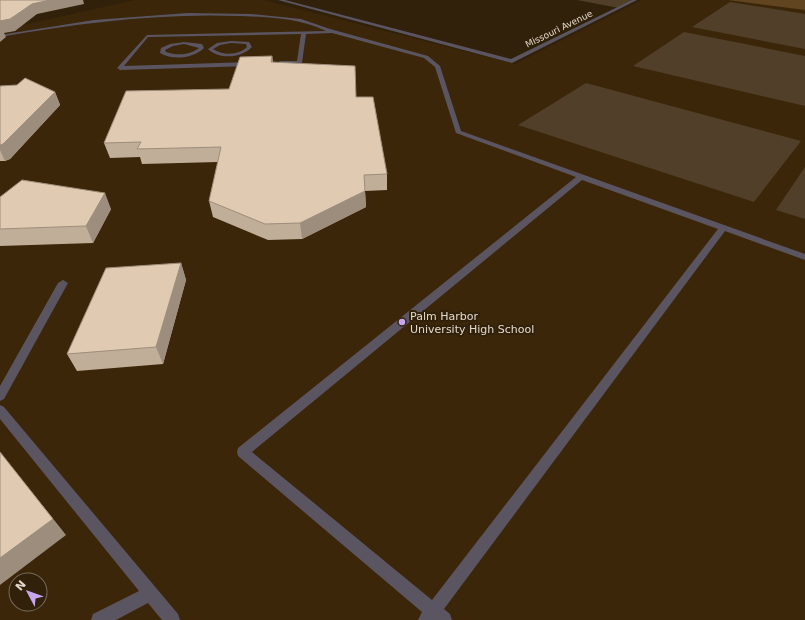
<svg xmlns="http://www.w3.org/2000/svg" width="805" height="620" font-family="'DejaVu Sans',sans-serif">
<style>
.built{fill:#3b2609;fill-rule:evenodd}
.green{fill:#513f29}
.forest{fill:#614521}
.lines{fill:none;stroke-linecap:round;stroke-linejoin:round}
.lane{fill:#5a5561;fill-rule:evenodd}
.street{fill:#5a5561;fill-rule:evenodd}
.wall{fill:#c1ae98}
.shaded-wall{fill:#9d8d7c}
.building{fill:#e0cab1;stroke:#9d8d7c}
.poi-dot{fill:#c6a6f0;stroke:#31210b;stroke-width:1.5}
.labels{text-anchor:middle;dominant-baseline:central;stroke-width:4;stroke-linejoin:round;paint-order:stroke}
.far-street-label{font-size:9px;fill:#e3d8cb;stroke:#31210b}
.poi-label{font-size:11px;fill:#e3d8cb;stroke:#31210b;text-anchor:start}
</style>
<rect width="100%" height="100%" fill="#31210b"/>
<path class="built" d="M135 0H263L515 64 642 0H805V620H0V30ZM16 580H40V604H16Z"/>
<g class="green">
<polygon points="577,0 635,0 619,8"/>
<polygon points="730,2 805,14 805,49 692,27"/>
<polygon points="684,32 805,56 805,106 633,66"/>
<polygon points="586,83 801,141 754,202 518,125"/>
<polygon points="805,167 805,219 776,210"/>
</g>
<polygon class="forest" points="728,0 805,0 805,10"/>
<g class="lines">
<g class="lane">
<path d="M188 13 251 14 301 19 330 29 428 56 440 66 461 131 805 254V260L725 231 444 609 450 614 452 620H418L422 612 238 456 237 452 238 448 576 177 456 133 435 67 424 58 332 33 306 34 302 63 299 65H280L277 63 280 61H297L301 34 148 37 124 66 250 62 253 64 250 66 120 70 117 68 147 35 326 31C299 18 269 17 239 16 159 13 79 23 0 37V35L94 20ZM582 180 718 229 432 600 252 452Z"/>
<path d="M231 41 249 42 252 47C242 58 219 60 208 49L217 43ZM231 43 246 44 247 47C239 55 223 56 213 49L220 45Z"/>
<path d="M184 42 202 44 204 48C194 58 173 61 160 53L161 48 170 44ZM184 44 199 48C190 55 177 56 166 52L165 50 173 46Z"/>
<polygon points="63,280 68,283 4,399 0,401 0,386 58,283"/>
<polygon points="0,405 4,407 178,614 180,620 162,620 148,603 116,620 91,620 93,614 139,591 0,419"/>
</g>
<polygon class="street" points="278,0 285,0 511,59 632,0 637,0 512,63"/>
</g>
<g class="wall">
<polygon points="272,56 273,62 356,97 387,174 387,190 365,191 366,207 302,239 268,240 213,217 209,201 218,162 142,164 140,157 110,158 104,143 229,89"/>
<polygon points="0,86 55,92 60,105 10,159 5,161 0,161"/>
<polygon points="0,197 111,209 93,243 0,246"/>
<polygon points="181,263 186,280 163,364 77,371 67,354"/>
</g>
<g class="shaded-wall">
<polygon points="50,0 83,0 84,4 37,14 15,31 4,33 6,37 0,42 0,21 32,4"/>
<polygon points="272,56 274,68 271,62"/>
<polygon points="55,92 60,105 10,159 5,161 0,150 0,145"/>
<polygon points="365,191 366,207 302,239 300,223"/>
<polygon points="105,193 111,209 93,243 86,226"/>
<polygon points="181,263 186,280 163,364 156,347"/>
<polygon points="0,452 66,535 0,585"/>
</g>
<g class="building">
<polygon points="0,0 50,0 32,4 10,19 0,21"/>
<polygon points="272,56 271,62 355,66 356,97 373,97 387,174 364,175 365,191 300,223 265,224 209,201 221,147 137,149 141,142 104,143 126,91 229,89 240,57"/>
<polygon points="25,78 55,92 3,144 0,145 0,86 17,85"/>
<polygon points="22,180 105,193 86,226 0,229 0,197"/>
<polygon points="181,263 156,347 67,354 106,268"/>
<polygon points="0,452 53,519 0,558"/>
</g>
<circle class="poi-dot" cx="402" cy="322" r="4"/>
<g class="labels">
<g class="far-street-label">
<text transform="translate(559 29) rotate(-26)">Missouri Avenue</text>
</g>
<g class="poi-label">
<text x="410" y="316">Palm Harbor<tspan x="410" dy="13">University High School</tspan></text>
</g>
</g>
<g transform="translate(28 592) rotate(311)"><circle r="19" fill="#31210b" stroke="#786a58"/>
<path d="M0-3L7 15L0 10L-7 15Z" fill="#c6a6f0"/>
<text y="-6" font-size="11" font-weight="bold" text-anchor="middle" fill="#e3d8cb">N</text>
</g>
</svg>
